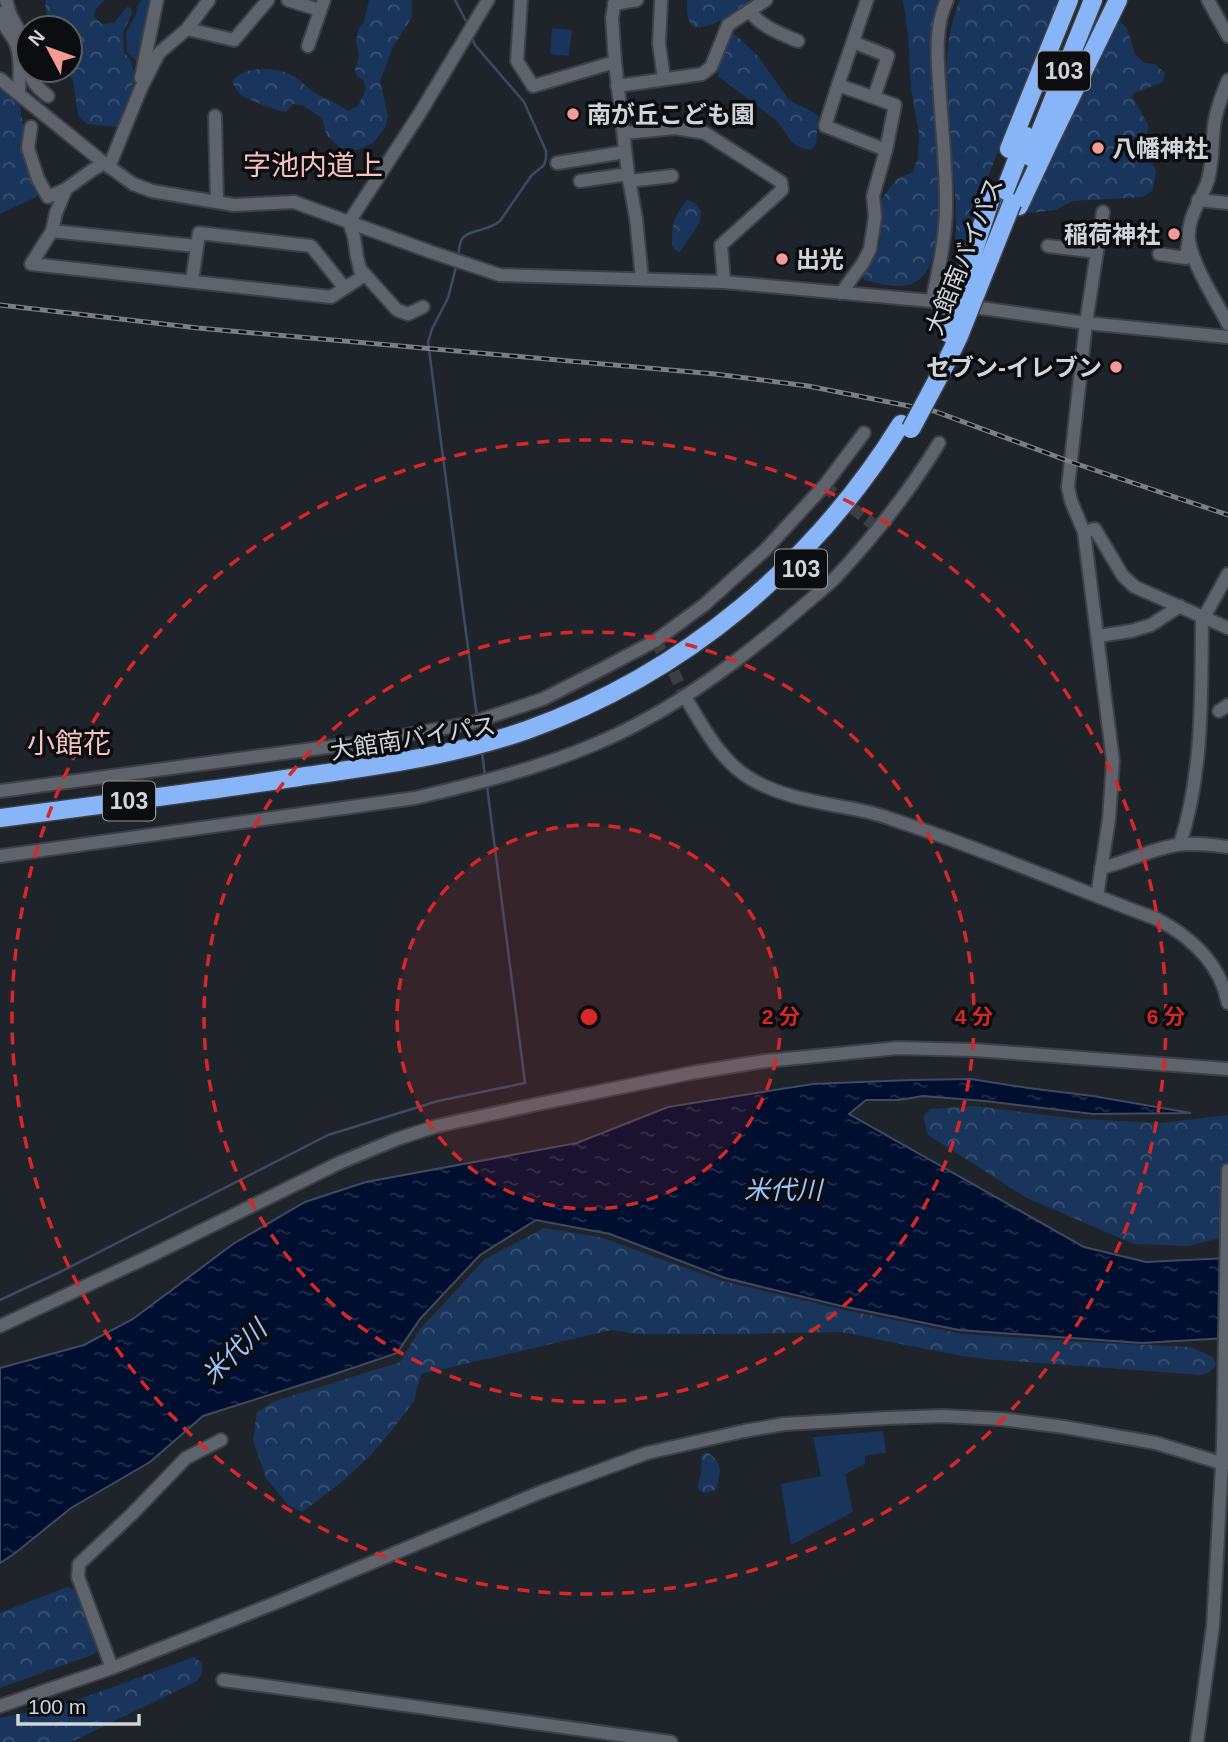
<svg xmlns="http://www.w3.org/2000/svg" width="1228" height="1742" font-family="Helvetica,'Noto Sans JP',sans-serif">
<style>
.green{fill:#1a355b}
.forest{fill:url(#forest-crowns)}
.water{fill:url(#water-ripples);stroke:#3f4a62;stroke-width:2}
.lines{fill:none;stroke-linecap:round;stroke-linejoin:round}
.stream{stroke:#3f4a62;stroke-width:2.5}
.minor-tunnel{stroke:#3a3e45;stroke-width:12;stroke-dasharray:12 6;stroke-linecap:butt}
.minor-casing{stroke:#3d4146;stroke-width:16}
.highway-casing{stroke:#3d4146;stroke-width:21}
.minor{stroke:#5e636c;stroke-width:12}
.highway{stroke:#87b5f7;stroke-width:18}
.rail-casing{stroke:#7b7f85;stroke-width:5}
.rail{stroke:#0b0d10;stroke-width:2.5;stroke-dasharray:8;stroke-linecap:butt}
.highway-bridge-casing{stroke:#3d4146;stroke-width:21;stroke-linecap:butt}
.highway-bridge{stroke:#87b5f7;stroke-width:18}
.ring{fill:none;stroke:#d62828;stroke-width:3.5;stroke-dasharray:12 9}
.poi-dot{fill:#f59b96;stroke:#0b0d10;stroke-width:2.5}
.labels{text-anchor:middle;dominant-baseline:central;stroke-width:7;stroke-linejoin:round;paint-order:stroke}
.shield{fill:#0b0d10;stroke:#96989d;stroke-width:2}
.shield-label{font-size:23px;font-weight:bold;fill:#d1d4d9}
.poi-label{font-size:24px;font-weight:bold;fill:#d1d4d9;stroke:#0b0d10;text-anchor:start}
.street-label{font-size:24px;fill:#d1d4d9;stroke:#0b0d10}
.water-label{font-size:26px;font-style:italic;fill:#9bc4ff;stroke:#0b0d10}
.quarter-label{font-size:28px;fill:#f6c2be;stroke:#0b0d10}
.centre{fill:#d62828;stroke:#0b0d10;stroke-width:3.5}
.ring-label{font-size:21px;text-anchor:middle;font-weight:bold;fill:#d62828;stroke:#0b0d10;stroke-width:7;stroke-linejoin:round;paint-order:stroke}
</style>
<defs>
<pattern id="forest-crowns" width="20" height="18" patternUnits="userSpaceOnUse" patternTransform="scale(1.75)"><rect width="20" height="18" fill="#1a355b"/><path d="M2 6a3 3 0 1 1 6 0M12 15a3 3 0 1 1 6 0" fill="none" stroke="#3a5172"/></pattern>
<pattern id="water-ripples" width="26" height="14" patternUnits="userSpaceOnUse" patternTransform="scale(1.75)"><rect width="26" height="14" fill="#000f2f"/><path d="M2 4q2-2 4 0t4 0M15 11q2-2 4 0t4 0" fill="none" stroke="#24314d"/></pattern>
</defs>
<rect width="100%" height="100%" fill="#1f242b"/>
<g class="green">
<polygon points="141,0 154,0 140,64 127,52 126,33 136,15 137,7"/>
<polygon points="552,28 572,30 569,56 550,54"/>
<polygon points="883,1431 886,1453 868,1455 865,1457 865,1464 845,1474 853,1512 791,1545 781,1484 821,1476 813,1437"/>
</g>
<g class="forest">
<polygon points="45,0 104,0 95,10 94,17 102,24 114,23 127,7 131,8 132,14 123,32 124,52 131,61 135,76 123,122 118,127 87,124 78,115 73,80 66,70 70,70 70,28 48,28"/>
<path d="M369 0H412V17L393 47 380 81 388 116 385 128 373 143 357 150 340 147 327 136 322 118 304 106 293 104 286 112C276 110 272 108 263 105 249 98 239 99 232 81 246 65 276 67 293 76 301 80 307 88 315 93 326 99 337 103 348 111L358 106 366 89 364 81 357 76 355 70 359 56 356 41 359 28 364 22Z"/>
<path d="M687 0H759C748 6 703 34 693 26 686 21 687 8 687 0Z"/>
<path d="M903 0H941L934 20 931 44C934 91 954 248 921 278 906 292 882 284 864 280L861 275 880 243V204L884 195 897 179 913 172 918 158 919 134 911 88 908 35Z"/>
<path d="M960 0H1058L991 169 961 260 954 258C965 176 927 76 960 0Z"/>
<path d="M1121 22 1127 28 1135 54 1144 63 1155 64 1165 73 1163 82 1134 93 1132 97 1149 126C1143 148 1142 151 1156 170L1153 190 1143 197 1073 201 1055 210 1030 213 1025 210 1112 30Z"/>
<path d="M729 33 736 35 757 55 789 100 813 112 818 116 816 144 811 150C787 146 791 136 776 120L718 76 719 64Z"/>
<polygon points="0,88 20,106 26,148 44,187 36,197 0,214"/>
<path d="M687 200 696 204 701 211 700 222 679 253 672 246C672 223 673 218 687 200Z"/>
<polygon points="975,1106 1078,1119 1160,1123 1228,1115 1228,1236 1188,1246 1134,1244 1027,1198 928,1135 923,1117 930,1109"/>
<polygon points="544,1228 600,1237 722,1281 840,1309 962,1334 1082,1342 1191,1347 1213,1357 1216,1365 1210,1372 1201,1375 986,1359 962,1356 841,1332 740,1334 637,1334 612,1330 421,1374 414,1401 392,1430 368,1458 338,1485 302,1512 288,1505 266,1478 253,1440 257,1412 275,1401 400,1362 420,1329 485,1259"/>
<path d="M707 1452C724 1464 721 1471 716 1489 710 1493 699 1496 698 1485 698 1483 701 1475 701 1473 702 1467 701 1461 701 1455Z"/>
<polygon points="67,1587 76,1590 98,1649 94,1654 0,1688 0,1613"/>
<polygon points="194,1657 202,1663 202,1674 197,1681 71,1742 0,1742 0,1718 64,1705"/>
</g>
<polygon class="water" points="971,1079 1028,1088 1093,1096 1191,1113 1093,1114 985,1101 923,1096 899,1100 866,1100 849,1114 1084,1247 1146,1262 1228,1258 1228,1338 1142,1343 959,1330 837,1305 725,1278 610,1234 536,1220 480,1255 420,1319 397,1353 329,1376 203,1416 150,1462 71,1508 14,1554 0,1563 0,1368 84,1345 133,1319 233,1244 305,1202 366,1182 577,1143 668,1107 813,1084 910,1080"/>
<g class="lines">
<g class="stream">
<polyline points="455,0 468,25"/>
<path d="M458 257C459 251 459 243 462 239 467 230 489 231 500 221L531 176 544 165 546 159V151L524 102 475 45 471 35"/>
<polyline points="456,267 448,298 432,329 428,342 477,717"/>
<polyline points="478,723 480,738"/>
<polyline points="482,751 485,776"/>
<polyline points="0,1300 62,1271 328,1135 438,1101 525,1083 487,786"/>
</g>
<g class="minor-tunnel">
<polyline points="824,486 878,528"/>
<polyline points="655,641 671,666 685,697"/>
<polyline points="148,786 152,822"/>
</g>
<defs>
<g id="minor">
<polyline points="6,0 10,14 19,31 28,67"/>
<polyline points="288,0 319,10"/>
<polyline points="521,0 517,61 533,86 615,62"/>
<polyline points="615,0 612,18 615,62 628,174 636,218 642,279"/>
<polyline points="661,0 659,44 664,79"/>
<polyline points="1208,0 1228,36"/>
<polyline points="614,4 637,0"/>
<path d="M749 11C762 27 779 33 798 41"/>
<path d="M0 13C1 24 10 32 15 42 22 57 19 77 19 93"/>
<polyline points="187,29 234,40 268,0"/>
<polyline points="853,42 888,56 874,97"/>
<polyline points="308,46 324,0"/>
<path d="M29 70C31 82 39 89 48 96"/>
<polyline points="141,78 157,0"/>
<polyline points="0,79 104,163 133,184 152,191 234,205 294,202 431,252 500,275 724,282 932,301 1086,323 1228,337"/>
<path d="M1228 80C1222 95 1216 110 1214 126 1212 144 1213 162 1208 180 1202 199 1186 219 1189 241 1194 268 1215 299 1228 324"/>
<polyline points="838,85 825,126 886,150"/>
<polyline points="617,86 702,74 711,67 728,25 766,0"/>
<polyline points="215,116 217,202"/>
<polyline points="31,127 28,148 38,179 48,197 66,189 91,171 104,163"/>
<polyline points="624,133 675,128 705,133 781,182 782,190 721,245 724,282"/>
<polyline points="557,163 625,152"/>
<polyline points="109,167 141,88 159,53 187,29 209,0"/>
<polyline points="580,181 628,174"/>
<polyline points="629,181 672,176"/>
<polyline points="66,189 56,213 52,231 31,264 331,297 362,277 357,257 354,237 349,222"/>
<polyline points="1198,200 1228,203"/>
<polyline points="349,222 420,113 488,0"/>
<polyline points="52,231 196,246"/>
<polyline points="1048,246 1097,252"/>
<polyline points="1159,254 1186,258 1188,244"/>
<polyline points="361,270 397,310 408,314 423,307"/>
<polyline points="192,281 199,233 311,246 344,287"/>
<polyline points="841,293 863,263 870,249 875,217 873,196 886,150 895,105 838,85 867,0"/>
<path d="M932 301C939 267 947 233 946 199 946 165 942 130 940 96 938 64 933 30 947 0"/>
<polyline points="1084,532 1095,529 1123,576 1135,587 1228,628"/>
<polyline points="1204,617 1228,574"/>
<polyline points="1098,636 1131,631 1151,625 1180,606"/>
<path d="M685 697C703 726 720 761 751 779 787 800 828 803 868 812 880 815 892 819 903 823 989 851 1072 888 1157 919 1191 937 1220 963 1228 1003"/>
<polyline points="1219,711 1228,705"/>
<polyline points="0,791 380,740 471,723 543,699 602,669 655,641 704,605 765,550 824,486 864,433"/>
<path d="M1180 844C1204 770 1201 692 1202 616"/>
<path d="M0 856 415 798C475 784 536 769 593 745 644 724 690 695 734 662 758 644 781 625 804 605 814 596 826 587 836 577 874 536 910 491 939 443"/>
<path d="M1101 868C1127 862 1151 849 1177 845 1193 842 1212 845 1228 847"/>
<polyline points="1097,896 1109,819 1113,761 1084,532 1071,501 1068,487 1086,323 1103,212"/>
<polyline points="0,1326 152,1255 339,1163 397,1139 437,1126 533,1105 691,1073 765,1061 898,1048 974,1050 1228,1069"/>
<polyline points="112,1668 78,1577 79,1564 132,1514 186,1458 221,1440"/>
<polyline points="223,1680 671,1742"/>
<polyline points="0,1706 112,1668 280,1601 541,1492 620,1463 647,1453 744,1431 784,1424 887,1418 943,1416 1001,1419 1064,1427 1156,1443 1221,1463 1228,1463"/>
<polyline points="1197,1742 1213,1626 1223,1446 1228,1170"/>
</g>
<g id="highway">
<polyline points="1009,149 1069,0"/>
<polyline points="1030,157 1093,0"/>
<polyline points="1002,198 1026,136"/>
<polyline points="1019,206 1050,140 1118,0"/>
<path d="M0 818C100 805 200 792 299 777 376 766 453 756 527 730 684 674 814 564 901 424"/>
</g>
</defs>
<use href="#minor" class="minor-casing"/>
<use href="#highway" class="highway-casing"/>
<use href="#minor" class="minor"/>
<use href="#highway" class="highway"/>
<defs>
<polyline id="rail" points="0,305 198,328 715,374 808,386 934,411 1071,462 1228,515"/>
</defs>
<use href="#rail" class="rail-casing"/>
<use href="#rail" class="rail"/>
<defs>
<g id="highway-bridge">
<polyline points="947,333 992,195"/>
<polyline points="911,429 943,369 959,336 1012,203"/>
</g>
</defs>
<use href="#highway-bridge" class="highway-bridge-casing"/>
<use href="#highway-bridge" class="highway-bridge"/>
</g>
<circle cx="589" cy="1017" r="192" fill="#d62828" fill-opacity=".12"/>
<g class="ring">
<circle cx="589" cy="1017" r="192"/>
<circle cx="589" cy="1017" r="385"/>
<circle cx="589" cy="1017" r="577"/>
</g>
<g class="poi-dot">
<circle cx="573" cy="114" r="7"/>
<circle cx="1098" cy="148" r="7"/>
<circle cx="1174" cy="234" r="7"/>
<circle cx="782" cy="259" r="7"/>
<circle cx="1116" cy="367" r="7"/>
</g>
<g class="labels">
<g class="shield">
<rect x="1038" y="51.5" width="52" height="39" rx="5"/>
<rect x="775" y="549.5" width="52" height="39" rx="5"/>
<rect x="103" y="781.5" width="52" height="39" rx="5"/>
</g>
<g class="shield-label">
<text x="1064" y="71">103</text>
<text x="801" y="569">103</text>
<text x="129" y="801">103</text>
</g>
<g class="poi-label">
<text x="587" y="114">南が丘こども園</text>
<text x="1112" y="148">八幡神社</text>
<text x="1160" y="234" text-anchor="end">稲荷神社</text>
<text x="796" y="259">出光</text>
<text x="1102" y="367" text-anchor="end">セブン-イレブン</text>
</g>
<g class="street-label">
<text transform="translate(964 256) rotate(-68)">大館南バイパス</text>
<text transform="translate(413 738) rotate(-9)">大館南バイパス</text>
</g>
<g class="water-label">
<text x="783" y="1190">米代川</text>
<text transform="translate(234 1352) rotate(-44)">米代川</text>
</g>
<g class="quarter-label">
<text x="313" y="165">字池内道上</text>
<text x="69" y="743">小館花</text>
</g>
</g>
<circle cx="589" cy="1017" r="10" class="centre"/>
<g class="ring-label">
<text x="781" y="1024">2 分</text>
<text x="974" y="1024">4 分</text>
<text x="1166" y="1024">6 分</text>
</g>
<g transform="translate(49 49) rotate(311)"><circle r="33" fill="#0b0d10" stroke="#5a5d60" stroke-width="2"/>
<path d="M0-5L12 26L0 18L-12 26Z" fill="#f59b96"/>
<text y="-10" font-size="19" font-weight="bold" text-anchor="middle" fill="#d1d4d9">N</text>
</g>
<path d="M18 1714v10h121v-10" fill="none" stroke="#d1d4d9" stroke-width="3.5"/>
<text x="28" y="1714" font-size="21" fill="#d1d4d9" stroke="#0b0d10" stroke-width="5" paint-order="stroke">100 m</text>
</svg>
